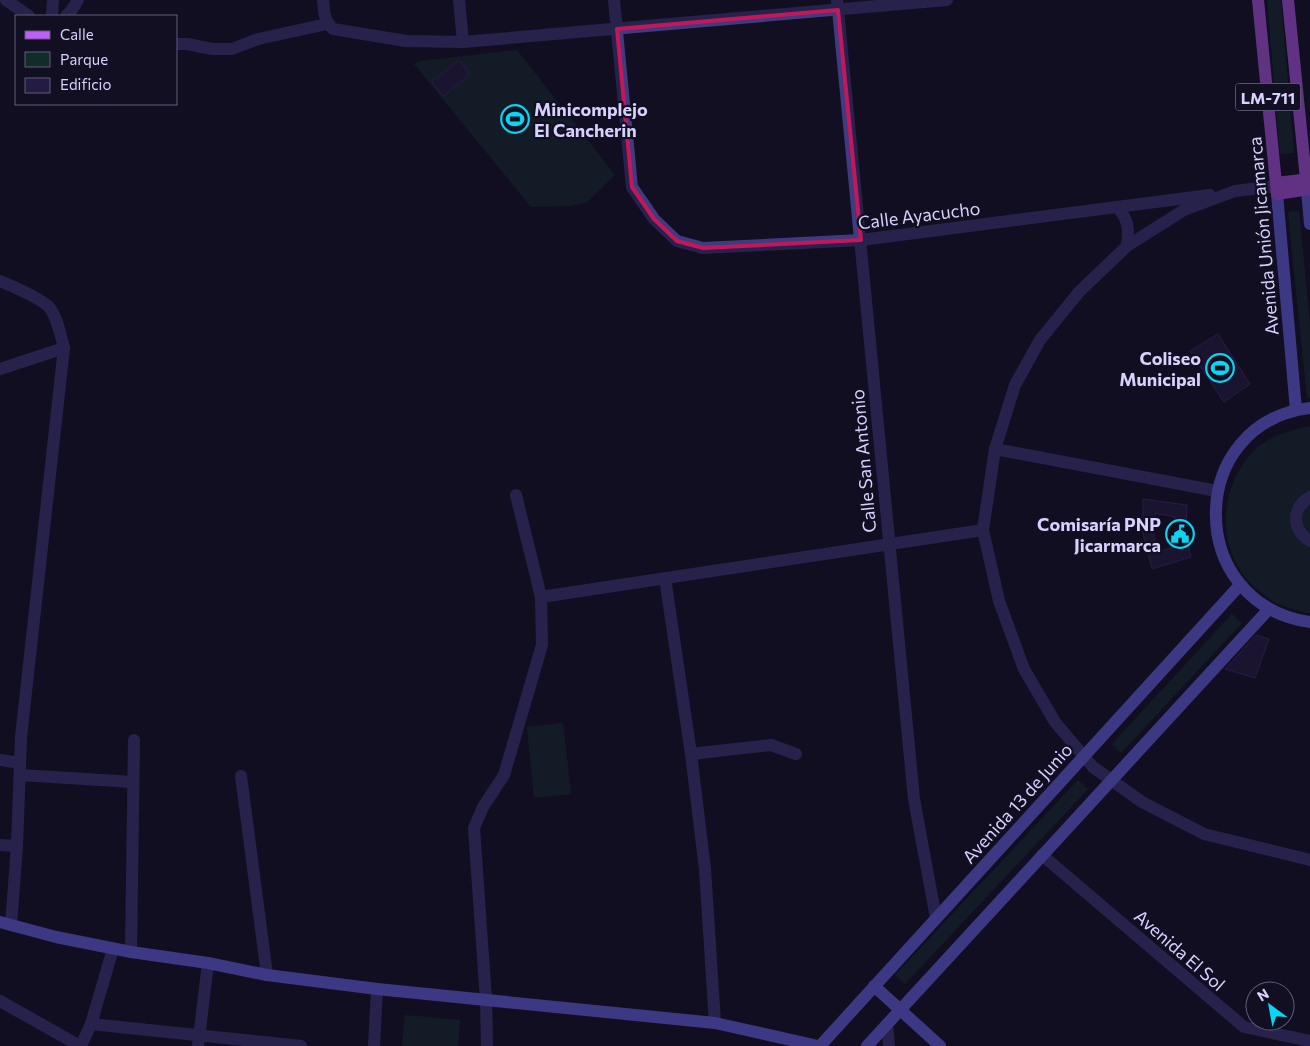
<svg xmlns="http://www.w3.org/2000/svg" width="1310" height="1046" font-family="Commissioner,sans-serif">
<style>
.green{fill:#122c2b}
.building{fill:#241b42;stroke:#3c2e6d;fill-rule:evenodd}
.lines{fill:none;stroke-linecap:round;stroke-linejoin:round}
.street{stroke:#3f3b7f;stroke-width:12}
.secondary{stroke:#726cf9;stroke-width:12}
.primary{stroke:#c15df9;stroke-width:12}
.marked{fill:none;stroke:#c2185b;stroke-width:4;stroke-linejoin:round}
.labels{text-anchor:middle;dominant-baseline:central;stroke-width:4.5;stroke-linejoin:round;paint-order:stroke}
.shield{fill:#120f22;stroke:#9c97bb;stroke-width:1}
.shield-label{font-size:16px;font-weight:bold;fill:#d7d1fd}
.poi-label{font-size:18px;font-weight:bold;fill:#d7d1fd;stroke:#120f22;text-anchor:end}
.street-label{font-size:18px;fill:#d7d1fd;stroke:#120f22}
</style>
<rect width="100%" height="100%" fill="#120f22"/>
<g class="green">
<polygon points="1267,0 1281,0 1294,153 1280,154"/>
<polygon points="517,50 615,175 586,203 570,206 531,207 414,64 420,61"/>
<polygon points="1299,211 1310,324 1310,398 1307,398 1288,212"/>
<path d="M1310 426V613H1307C1298 610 1287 608 1278 604 1272 602 1267 597 1262 593 1214 558 1215 486 1258 447 1273 435 1292 430 1310 426Z"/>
<polygon points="1232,614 1242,623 1121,753 1112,744"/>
<polygon points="563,723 571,794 534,798 527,727"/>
<polygon points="1078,780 1088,789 905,984 895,975"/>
<polygon points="405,1015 460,1020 458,1046 402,1046"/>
</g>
<g class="building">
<polygon points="459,60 470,74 443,96 432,82"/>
<polygon points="1218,334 1250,384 1224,402 1190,351"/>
<path d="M1143 499 1187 505 1186 534 1191 557 1152 569 1143 533ZM1155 513 1175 517 1174 535 1177 546 1158 552 1154 537Z"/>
<polygon points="1256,635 1269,639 1255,678 1225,669"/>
</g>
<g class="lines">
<g class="street">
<polyline points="6,0 29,16"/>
<path d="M323 0C324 12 324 21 333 29L406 41 463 42 947 0"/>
<polyline points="459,0 463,42"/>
<polyline points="614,0 632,187 654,219 677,241 703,248 861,240 1210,195"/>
<polyline points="837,0 914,799 936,918"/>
<polyline points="52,16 53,0"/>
<polyline points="66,16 71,11 78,0"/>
<polyline points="176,44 187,44 212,49 232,49 258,39 327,24"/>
<polyline points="1276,186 1235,191 1184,210 1127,246 1079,292 1040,340 1015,385 995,449 983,530 999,601 1024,669 1055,722 1093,767 1142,802 1204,834 1310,860"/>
<path d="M1117 207C1129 220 1129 229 1127 246"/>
<path d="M0 281C12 286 40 298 49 307 57 316 61 337 64 348L21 737 17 846 11 925"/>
<polyline points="0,369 64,348"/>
<polyline points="995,449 1217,491"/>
<path d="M1310 497C1291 508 1292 530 1310 541"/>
<polyline points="665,578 691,754 705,869 715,1023"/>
<polyline points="541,597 983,530"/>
<polyline points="691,754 771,745 796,754"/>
<polyline points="0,760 20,763"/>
<polyline points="20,775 133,782"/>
<polyline points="241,776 267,975"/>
<polyline points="0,845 17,846"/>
<polyline points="1042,855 1244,1027 1310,1041"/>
<polyline points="131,952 134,740"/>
<polyline points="0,1001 80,1046"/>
<polyline points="91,1024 301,1046"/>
<polyline points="887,1024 889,1046"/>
<polyline points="81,1046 91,1024 113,949"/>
<polyline points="198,1046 208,963"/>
<polyline points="374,1046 377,989"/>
<polyline points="487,1046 486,1000 474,828 483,807 504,775 542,645 541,597 516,495"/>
</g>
<g class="secondary">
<polyline points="1307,189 1310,224"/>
<polyline points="1277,194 1296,410"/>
<path d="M1310 408C1185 423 1184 604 1310 622"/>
<polyline points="0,922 56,937 131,952 208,963 267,975 377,989 715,1023 818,1046"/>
<polyline points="874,986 940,1046"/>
<polyline points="820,1046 1240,585"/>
<polyline points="867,1046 1269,609"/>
</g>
<g class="primary">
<polyline points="1258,0 1277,194 1310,189"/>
<polyline points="1288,0 1307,189"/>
<polyline points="1276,183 1310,179"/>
</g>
</g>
<path d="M0 0H1310V1046H0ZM838 10 861 240 703 248 677 241 654 219 632 187 617 29Z" fill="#120f22" fill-opacity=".55" fill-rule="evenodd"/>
<path class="marked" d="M838 10 861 240 703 248 677 241 654 219 632 187 617 29Z"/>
<defs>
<symbol id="stadium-ring" viewBox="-11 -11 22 22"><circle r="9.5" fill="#120f22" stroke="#09d6f1" stroke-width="1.5"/><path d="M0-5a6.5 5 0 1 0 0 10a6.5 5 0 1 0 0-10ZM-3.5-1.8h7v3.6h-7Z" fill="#09d6f1"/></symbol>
<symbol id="civic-ring" viewBox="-11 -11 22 22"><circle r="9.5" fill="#120f22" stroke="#09d6f1" stroke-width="1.5"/><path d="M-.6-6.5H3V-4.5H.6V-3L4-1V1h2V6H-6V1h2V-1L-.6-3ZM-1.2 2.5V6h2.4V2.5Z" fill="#09d6f1"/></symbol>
</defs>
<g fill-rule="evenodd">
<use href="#stadium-ring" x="499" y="103" width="32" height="32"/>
<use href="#stadium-ring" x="1204" y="352" width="32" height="32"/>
<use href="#civic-ring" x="1164" y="518" width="32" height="32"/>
</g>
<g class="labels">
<rect class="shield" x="1235.5" y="83.5" width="65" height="27" rx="4"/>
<g class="shield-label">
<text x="1268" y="97">LM-711</text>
</g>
<g class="poi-label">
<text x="534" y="109" text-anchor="start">Minicomplejo<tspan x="534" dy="21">El Cancherin</tspan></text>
<text x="1201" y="358">Coliseo<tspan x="1201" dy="21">Municipal</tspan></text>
<text x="1161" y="524">Comisaría PNP<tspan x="1161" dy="21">Jicarmarca</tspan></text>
</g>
<g class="street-label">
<text transform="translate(919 215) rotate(-7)">Calle Ayacucho</text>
<text transform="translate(1263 236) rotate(-95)">Avenida Unión Jicamarca</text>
<text transform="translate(863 461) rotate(-95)">Calle San Antonio</text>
<text transform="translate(1017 803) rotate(-48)">Avenida 13 de Junio</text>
<text transform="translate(1180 950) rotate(41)">Avenida El Sol</text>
</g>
</g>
<rect x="15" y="15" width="162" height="90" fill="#120f22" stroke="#615d7a"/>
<rect x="25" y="31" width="25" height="8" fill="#c15df9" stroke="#615d7a"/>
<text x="60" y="40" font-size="15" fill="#d7d1fd">Calle</text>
<rect x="25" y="52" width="25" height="15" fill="#122c2b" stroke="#615d7a"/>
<text x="60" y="65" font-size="15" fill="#d7d1fd">Parque</text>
<rect x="25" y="78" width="25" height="15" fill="#241b42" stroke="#615d7a"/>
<text x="60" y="90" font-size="15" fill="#d7d1fd">Edificio</text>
<g transform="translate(1270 1006) rotate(328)"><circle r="24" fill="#120f22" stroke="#615d7a"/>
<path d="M0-4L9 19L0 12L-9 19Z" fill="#09d6f1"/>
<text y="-8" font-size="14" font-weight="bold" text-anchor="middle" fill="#d7d1fd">N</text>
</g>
</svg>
